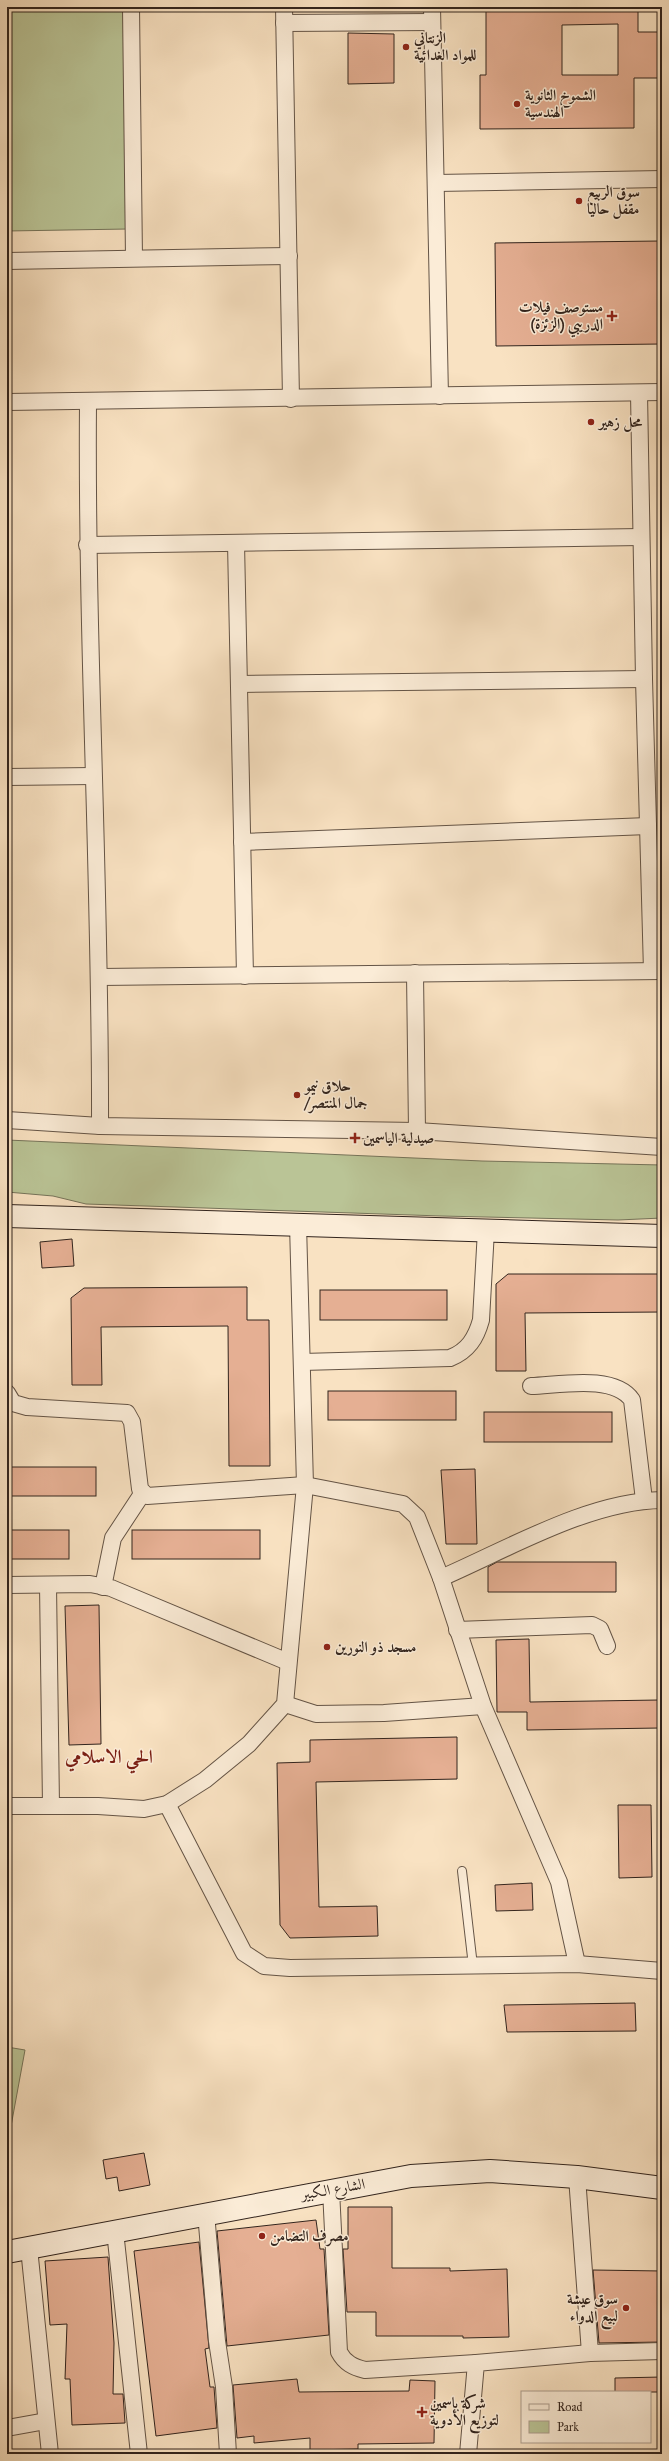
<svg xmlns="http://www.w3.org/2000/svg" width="669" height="2461" font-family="'IM FELL Great Primer',Amiri,serif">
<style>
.green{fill:#bac496;stroke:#76745a}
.building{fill:#e5af93;stroke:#32241d;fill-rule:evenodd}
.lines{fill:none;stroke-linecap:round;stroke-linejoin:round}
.lane-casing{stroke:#645446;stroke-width:10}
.street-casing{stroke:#645446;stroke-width:18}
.secondary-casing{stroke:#32241d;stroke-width:24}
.lane{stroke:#fbecd7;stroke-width:8}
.street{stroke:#fbecd7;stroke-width:16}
.secondary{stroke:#fbecd7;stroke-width:22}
.poi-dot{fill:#8f2418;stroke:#fbecd7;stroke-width:1.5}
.labels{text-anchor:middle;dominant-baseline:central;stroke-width:3;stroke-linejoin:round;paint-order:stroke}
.poi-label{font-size:15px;font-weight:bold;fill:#32241d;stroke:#fbecd7;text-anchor:start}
.street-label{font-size:15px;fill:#32241d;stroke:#fbecd7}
.district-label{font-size:19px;font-weight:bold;fill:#7a1f14;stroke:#fbecd7}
</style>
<rect width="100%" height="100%" fill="#f9e2c2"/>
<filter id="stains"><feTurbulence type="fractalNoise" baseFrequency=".005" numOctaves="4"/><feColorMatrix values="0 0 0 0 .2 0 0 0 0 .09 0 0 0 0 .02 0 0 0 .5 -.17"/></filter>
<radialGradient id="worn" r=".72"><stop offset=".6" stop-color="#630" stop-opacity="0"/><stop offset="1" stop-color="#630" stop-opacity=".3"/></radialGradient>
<g class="green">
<polygon points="7,7 125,7 128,229 7,231"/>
<polygon points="7,1140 482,1161 662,1165 662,1218 618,1220 441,1216 86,1204 53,1196 7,1192"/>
<polygon points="7,2047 25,2050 7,2148"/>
</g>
<g class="building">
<path d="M486 7H638V32H662V78H634V128L480 129V75H486ZM618 24V75H562V25Z"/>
<polygon points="348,33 394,34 394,83 348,84"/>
<polygon points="660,241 661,344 496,346 495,243"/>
<polygon points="72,1239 74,1266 42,1268 40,1242"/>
<polygon points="508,1274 662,1274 662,1312 525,1313 526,1371 496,1371 496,1284"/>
<polygon points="247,1287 247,1320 269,1320 270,1466 229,1466 228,1326 101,1327 102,1385 72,1385 71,1298 84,1288"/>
<rect x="320" y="1290" width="127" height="30"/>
<rect x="328" y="1391" width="128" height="29"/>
<rect x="484" y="1412" width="128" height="30"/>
<rect x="7" y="1467" width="89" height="29"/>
<polygon points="475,1469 477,1544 446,1544 441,1470"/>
<rect x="7" y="1530" width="62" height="29"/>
<rect x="132" y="1530" width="128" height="29"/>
<polygon points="497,1562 616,1562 616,1592 488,1592 488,1567"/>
<polygon points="99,1605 101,1744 69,1745 65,1606"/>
<polygon points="529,1639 530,1702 659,1700 660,1728 527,1730 527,1712 497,1712 496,1640"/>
<polygon points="457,1737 457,1779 316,1782 319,1907 377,1906 378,1936 290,1938 280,1925 277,1763 310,1762 310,1740"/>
<polygon points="618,1805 651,1805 652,1877 619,1878"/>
<polygon points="532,1883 533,1910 496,1911 495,1885"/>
<polygon points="635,2003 636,2031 507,2032 504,2005"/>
<polygon points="144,2153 150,2185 119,2191 117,2177 106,2179 103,2160"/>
<polygon points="348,2207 392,2207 392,2268 450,2268 450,2271 507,2269 509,2337 463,2338 463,2336 376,2336 376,2312 347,2312 343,2249 348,2249"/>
<polygon points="316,2220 320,2249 324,2249 329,2335 227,2346 217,2231"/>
<polygon points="199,2242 209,2348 205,2349 210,2387 214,2387 217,2428 156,2436 134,2251"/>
<polygon points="108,2257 114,2343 113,2394 123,2394 125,2423 72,2425 70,2379 65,2379 67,2324 50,2325 45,2261"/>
<polygon points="593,2270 662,2271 662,2342 599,2343"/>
<polygon points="662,2377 662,2392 615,2392 615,2378"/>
<polygon points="297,2379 299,2392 409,2391 410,2380 435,2381 434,2443 358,2444 358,2449 310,2450 310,2438 254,2443 254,2436 237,2438 233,2385"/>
</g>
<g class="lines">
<defs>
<polyline id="lane" points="462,1871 473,1966"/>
<g id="street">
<polyline points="131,7 134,258"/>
<polyline points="284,7 291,399"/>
<polyline points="432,7 440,396"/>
<polyline points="284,23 432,22"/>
<polyline points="436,183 662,179"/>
<polyline points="7,261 289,256"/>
<polyline points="639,393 644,679 652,971"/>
<polyline points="7,402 662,392"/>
<path d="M88 402C86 644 101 885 100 1126"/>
<polyline points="236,543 245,976"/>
<polyline points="87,545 641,537"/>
<polyline points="239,684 644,679"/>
<polyline points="7,777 93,776"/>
<polyline points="242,842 648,826"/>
<polyline points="415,973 417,1131"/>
<polyline points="100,977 662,971"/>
<polyline points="7,1120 100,1126 417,1131 662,1147"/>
<path d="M302 1362 450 1358C468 1351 476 1338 481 1320L486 1230"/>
<path d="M531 1386C560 1385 614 1374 632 1400L644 1500"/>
<polyline points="7,1393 13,1403 27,1407 127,1413 132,1422 140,1489 147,1496 305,1485 403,1504 417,1517 441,1578 483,1706 559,1882 577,1964"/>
<path d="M441 1578C508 1549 589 1501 662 1500"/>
<polyline points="7,1585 90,1584 111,1588 288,1662"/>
<polyline points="48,1585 51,1806"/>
<polyline points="103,1587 113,1538 142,1494"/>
<polyline points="457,1630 592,1625 600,1629 607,1646"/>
<polyline points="285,1704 316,1714 384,1713 483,1706"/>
<polyline points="167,1804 244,1953 264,1966 290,1968 577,1964 662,1971"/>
<polyline points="7,1806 98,1806 144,1809 167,1804 205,1780 249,1744 285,1704 305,1485 298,1224"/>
<polyline points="577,2177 590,2353"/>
<path d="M331 2190 339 2352C345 2363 353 2367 365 2370L476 2363"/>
<polyline points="206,2213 217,2341 224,2387 228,2454"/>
<polyline points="115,2231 139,2454"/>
<polyline points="29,2248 50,2454"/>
<polyline points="7,2428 46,2421"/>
<polyline points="468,2454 476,2363 590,2353 662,2351"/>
</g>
<g id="secondary">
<polyline points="7,1216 662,1236"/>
<polyline points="7,2252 411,2176 490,2171 577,2177 662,2188"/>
</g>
</defs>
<use href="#lane" class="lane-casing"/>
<use href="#street" class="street-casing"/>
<use href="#secondary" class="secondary-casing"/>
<use href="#lane" class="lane"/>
<use href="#street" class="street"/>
<use href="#secondary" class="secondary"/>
</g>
<g class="poi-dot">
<circle cx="406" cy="47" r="4"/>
<circle cx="517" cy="104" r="4"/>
<circle cx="579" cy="201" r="4"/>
<path d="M610 310h4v4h4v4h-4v4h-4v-4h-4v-4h4z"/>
<circle cx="591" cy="422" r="4"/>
<circle cx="297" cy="1095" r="4"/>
<path d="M353 1132h4v4h4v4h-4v4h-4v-4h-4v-4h4z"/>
<circle cx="327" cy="1647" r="4"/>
<circle cx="262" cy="2236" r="4"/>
<circle cx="626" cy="2308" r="4"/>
<path d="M420 2406h4v4h4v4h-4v4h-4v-4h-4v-4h4z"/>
</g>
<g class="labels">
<g class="poi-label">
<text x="414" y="38">الزنتاني<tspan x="414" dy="17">للمواد الغدائية</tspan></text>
<text x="525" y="95">الشموخ الثانوية<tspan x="525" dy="17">الهندسية</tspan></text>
<text x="587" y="192">سوق الربيع<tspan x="587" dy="17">مقفل حاليا</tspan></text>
<text x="603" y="307" text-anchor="end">مستوصف فيلات<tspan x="603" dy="17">الدريبي (الزئزة)</tspan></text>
<text x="599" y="422">محل زهير</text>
<text x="305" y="1086">حلاق نيمو<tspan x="305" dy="17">/جمال المنتصر</tspan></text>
<text x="363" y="1138">صيدلية الياسمين</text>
<text x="335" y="1647">مسجد ذو النورين</text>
<text x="270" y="2236">مصرف التضامن</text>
<text x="618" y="2299" text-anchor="end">سوق عيشة<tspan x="618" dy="17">لبيع الدواء</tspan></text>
<text x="430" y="2403">شركة ياسمين<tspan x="430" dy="17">لتوزيع الأدوية</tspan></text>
</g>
<g class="street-label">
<text transform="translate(333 2189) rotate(-10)">الشارع الكبير</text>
</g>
<g class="district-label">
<text x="109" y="1756">الحي الاسلامي</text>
</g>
</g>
<rect width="669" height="2461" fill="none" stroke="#f9e2c2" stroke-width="24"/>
<rect x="8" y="8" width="653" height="2445" fill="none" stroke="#32241d" stroke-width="2"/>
<rect x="12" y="12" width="645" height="2437" fill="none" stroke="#32241d"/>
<rect x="521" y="2391" width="130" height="52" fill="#fbecd7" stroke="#ab9c8d"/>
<rect x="529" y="2404" width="20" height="6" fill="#fbecd7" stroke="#ab9c8d"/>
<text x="557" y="2411" font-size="12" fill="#32241d">Road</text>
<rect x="529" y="2421" width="20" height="12" fill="#bac496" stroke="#ab9c8d"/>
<text x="557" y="2431" font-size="12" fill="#32241d">Park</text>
<rect width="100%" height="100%" filter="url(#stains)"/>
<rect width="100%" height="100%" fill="url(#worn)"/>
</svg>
